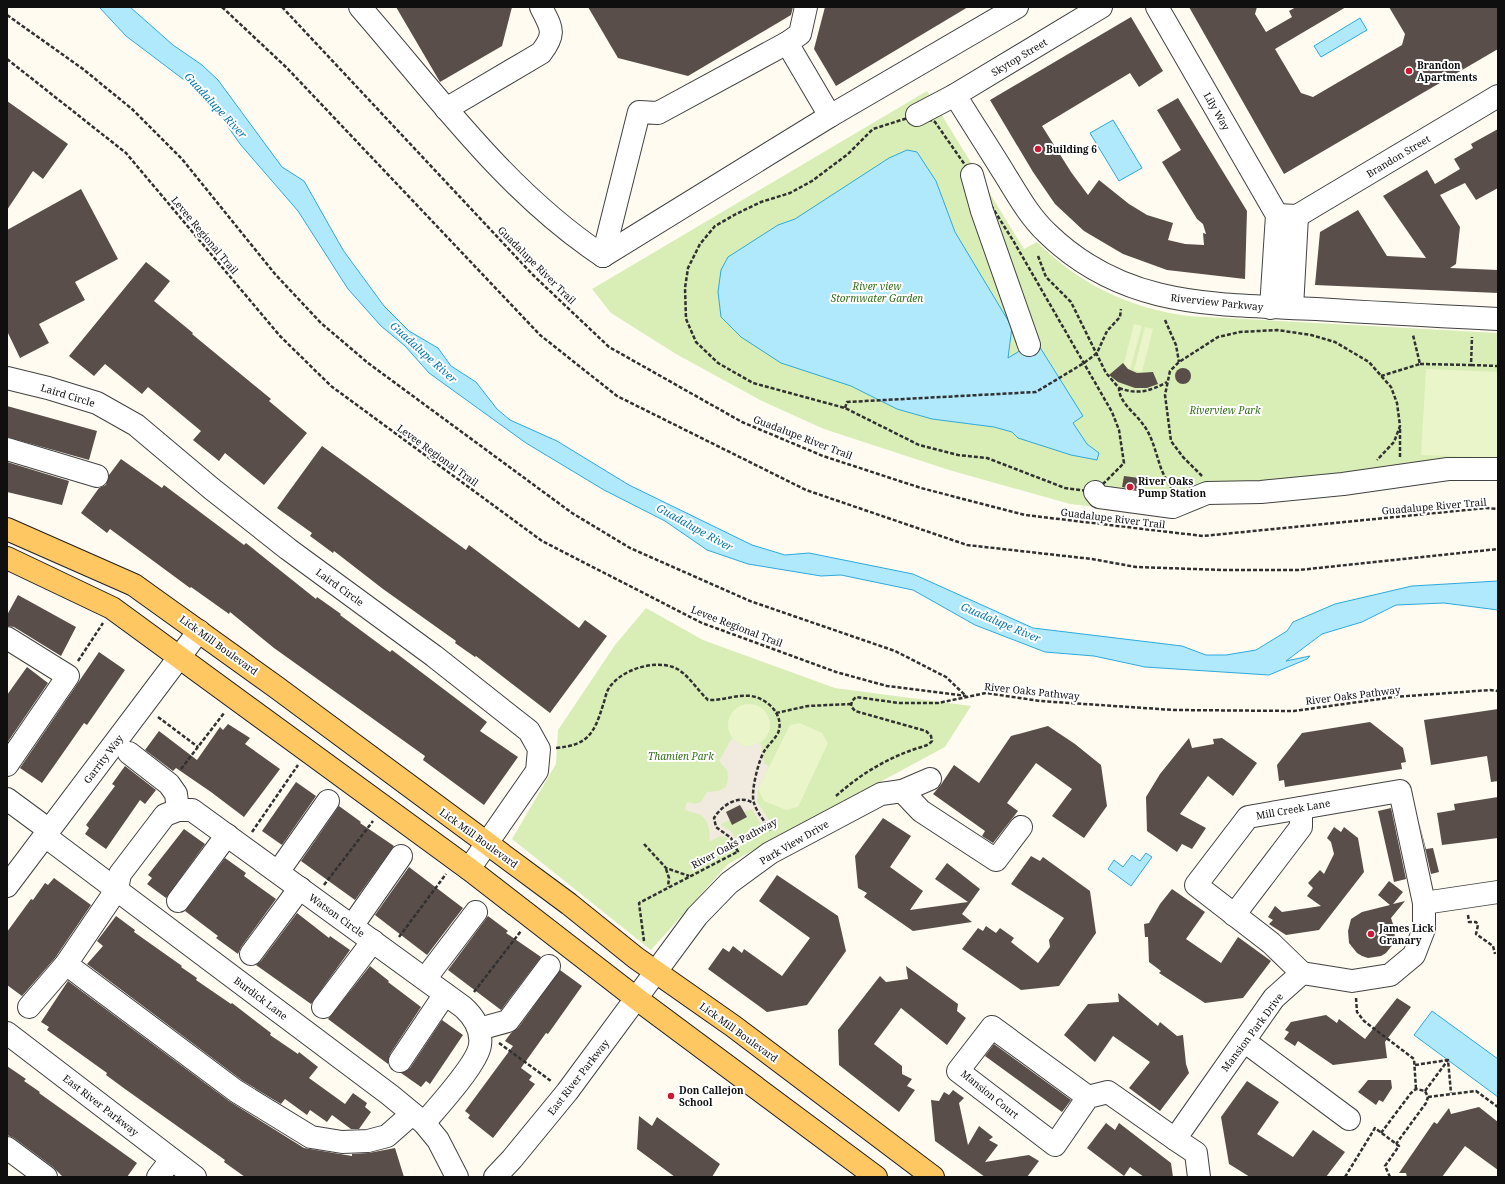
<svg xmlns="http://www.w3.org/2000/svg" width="1505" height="1184" font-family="'Noto Serif',serif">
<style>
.green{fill:#d9eeb6}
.pitch{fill:#eaf5c9}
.plaza{fill:#f1eade}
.water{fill:#b0e8fc;stroke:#2fa9db}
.building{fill:#594e4a}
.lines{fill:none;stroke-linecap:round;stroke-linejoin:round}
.minor-casing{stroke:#424242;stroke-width:24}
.major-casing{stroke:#202020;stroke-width:24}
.path{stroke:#313131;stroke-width:2.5;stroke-dasharray:4 2;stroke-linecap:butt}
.minor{stroke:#fff;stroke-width:22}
.major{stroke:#ffc761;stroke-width:22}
.poi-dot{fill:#cf1834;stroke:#fff;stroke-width:1.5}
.labels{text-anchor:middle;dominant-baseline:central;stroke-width:4;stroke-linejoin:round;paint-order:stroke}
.street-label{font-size:10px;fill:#0f0f0f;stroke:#fff}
.poi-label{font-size:10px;font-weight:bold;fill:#0f0f0f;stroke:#fff;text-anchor:start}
.park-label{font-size:10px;font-style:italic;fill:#336f18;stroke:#fff}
.water-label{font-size:11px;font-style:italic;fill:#0a79af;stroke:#fff}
</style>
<rect width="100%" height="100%" fill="#fffbf1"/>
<g class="green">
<path d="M927 91 1024 249 1037 242C1079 284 1129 308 1188 316L1498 333V478H1460L1106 508 1070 504 949 470 824 429 760 400 676 354 611 313 592 289Z"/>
<polygon points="646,608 703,640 835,688 971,706 945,747 728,864 651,950 512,839 556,764 558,730 615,645"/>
</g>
<g class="pitch">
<polygon points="1134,324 1142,326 1130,369 1123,367"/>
<polygon points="1145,327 1153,329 1142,372 1134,370"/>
<polygon points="1426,369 1498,372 1498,458 1421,455"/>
<circle cx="749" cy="725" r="21"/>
<polygon points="800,723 822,733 828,743 798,807 786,810 764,801 758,789 790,725"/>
</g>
<polygon class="plaza" points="732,738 741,745 747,746 761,743 764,763 769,766 758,789 757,802 773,826 764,830 752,809 744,812 740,805 727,811 730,820 721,824 723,827 731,831 737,841 741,843 728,850 730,844 727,838 720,836 709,842 710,834 707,822 701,815 685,810 687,802 695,804 701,802 707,792 719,791 726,787 728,778 727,770 719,761"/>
<g class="water">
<polygon points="99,7 130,7 173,45 202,65 218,80 282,167 304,181 343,250 384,306 409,331 438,348 451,366 476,382 497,409 510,420 557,441 629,485 752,545 785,555 809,553 913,574 1033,628 1182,646 1206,655 1226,655 1256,650 1287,631 1293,622 1335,604 1412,586 1498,581 1498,610 1444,603 1396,605 1362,622 1322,634 1286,661 1310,656 1307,659 1269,675 1145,667 1094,656 1045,652 975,625 913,590 841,575 821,576 748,564 707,550 665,521 604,490 526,443 429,373 405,346 381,326 348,289 298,211 240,144 208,98 126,36"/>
<polygon points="1360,18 1367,30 1321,57 1314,46"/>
<polygon points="1113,120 1142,168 1119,181 1090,133"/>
<polygon points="907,150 917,152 936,181 955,232 1012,327 1008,358 1036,341 1083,416 1073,423 1087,444 1099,453 1097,460 1071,455 1018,438 1012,432 994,427 932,419 897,409 851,386 781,363 741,337 721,317 718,292 721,270 728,257 778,225 795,219 889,158"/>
<polygon points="1146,853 1152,857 1131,886 1108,869 1114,860 1123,867 1132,855 1140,861"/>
<polygon points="1432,1011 1498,1059 1498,1097 1414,1035"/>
</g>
<g class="building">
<polygon points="396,7 512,7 502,46 440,82"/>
<polygon points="588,7 793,7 791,15 688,76 618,58"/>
<polygon points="825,7 968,7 836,86 814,49"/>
<polygon points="1189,7 1257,7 1255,14 1266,32 1292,17 1289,11 1296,7 1346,7 1275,49 1301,93 1313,97 1402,45 1405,34 1389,7 1498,7 1498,49 1284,174"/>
<polygon points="1131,17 1163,71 1139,87 1130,73 1042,126 1071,172 1088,195 1099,180 1129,204 1147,215 1173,223 1168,240 1185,244 1204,245 1203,233 1206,234 1203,224 1197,219 1162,162 1181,150 1157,110 1178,98 1247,211 1245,279 1167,270 1123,254 1084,231 1055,204 1033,172 990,100"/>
<polygon points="7,101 68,144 43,179 33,171 7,210"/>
<polygon points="1498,129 1498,188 1476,200 1465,183 1440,195 1460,227 1456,264 1450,268 1498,270 1498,293 1315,285 1320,232 1358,210 1387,256 1426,258 1383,196 1427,170 1435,184 1460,169 1454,159 1473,148 1471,144"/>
<polygon points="81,189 118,259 75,282 85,300 39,324 49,343 20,358 7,331 7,230"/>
<polygon points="146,262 170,281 154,301 193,333 192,334 271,399 269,401 307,433 264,485 225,453 219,461 193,440 201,431 148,387 142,394 105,364 94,376 69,356"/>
<polygon points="1123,363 1128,369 1137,373 1153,372 1158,384 1147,388 1135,388 1118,382 1109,375"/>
<circle cx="1183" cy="376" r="8"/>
<polygon points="7,406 97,431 89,460 7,437"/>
<polygon points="322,446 466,550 469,545 579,628 585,620 607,636 550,713 476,656 475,657 455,643 456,641 383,589 334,551 333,553 310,536 312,533 277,508"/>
<polygon points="121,459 162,488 164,485 244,545 246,543 316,599 317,597 341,614 340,615 390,652 392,650 487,722 480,731 518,757 484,805 423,760 425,756 274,648 230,612 229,614 191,587 190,588 110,529 107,533 81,513 99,488 106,485 109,475"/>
<polygon points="7,462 69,481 62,505 7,492"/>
<polygon points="1124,476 1139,478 1137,490 1122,487"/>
<polygon points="18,595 76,627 61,656 14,627 7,626 7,615"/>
<polygon points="99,652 125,670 87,725 84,723 42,783 20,768"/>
<polygon points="27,667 48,683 7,743 7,695"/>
<polygon points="1498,709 1498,781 1491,782 1487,756 1431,765 1424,720"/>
<polygon points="1370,722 1403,748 1406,762 1401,763 1402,769 1285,787 1284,780 1279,781 1277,765 1302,733"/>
<polygon points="228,724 250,738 245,744 280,769 244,817 211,792 176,768 173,771 145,750 159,731 197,760 220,727 223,730"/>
<polygon points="1048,726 1075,744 1101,765 1107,806 1084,838 1052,816 1072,789 1036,763 1007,803 1018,811 993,843 982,836 985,831 933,794 940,786 954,765 979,783 1011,736"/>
<polygon points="1189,738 1192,748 1214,744 1213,739 1222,738 1257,763 1233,796 1208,776 1180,814 1206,828 1192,849 1182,844 1177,852 1147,831 1146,797 1160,774"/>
<polygon points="125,766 156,790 145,804 140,800 106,849 85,834 89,828 86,825 115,786 112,784"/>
<polygon points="296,782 316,796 282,845 262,831"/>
<polygon points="1498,797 1498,838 1442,845 1437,813 1455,810 1454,804"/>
<polygon points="740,805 747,817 732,825 726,812"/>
<polygon points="339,806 361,822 360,823 394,846 355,900 301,861"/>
<polygon points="1391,808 1406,879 1394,882 1378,811"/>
<polygon points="883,818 911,836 890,867 923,891 910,910 968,902 935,879 947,863 980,889 962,914 972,922 913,931 864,897 867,893 858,888 855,856"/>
<polygon points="1419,822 1426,849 1433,848 1439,872 1431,874"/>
<polygon points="1334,827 1341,832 1344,827 1358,838 1364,872 1319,930 1286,935 1269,924 1273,920 1268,917 1275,906 1282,912 1321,906 1307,896 1313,888 1308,883 1320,870 1324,874 1334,854 1331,842 1327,838"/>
<polygon points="184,829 205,844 166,898 147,884 152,878 148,875"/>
<polygon points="1031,856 1040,861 1043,857 1090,891 1096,933 1059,986 1021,990 962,949 978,928 983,931 986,926 996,933 1000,928 1014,938 1011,942 1038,963 1050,947 1049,940 1064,918 1011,884"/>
<polygon points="225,858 246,873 244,876 276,899 241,947 238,954 216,938 218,936 185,911"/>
<polygon points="409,867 463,908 427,955 375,915"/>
<polygon points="777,875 838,916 846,951 807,1005 767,1012 708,969 723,948 729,952 733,946 742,953 744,949 782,976 810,938 759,901"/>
<polygon points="54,878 91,905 55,958 22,996 7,985 7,932 31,899 33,900 45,883 48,885"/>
<polygon points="1389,881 1403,892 1393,904 1405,901 1391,918 1395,930 1394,943 1386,953 1381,956 1368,958 1362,956 1357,953 1349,943 1348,931 1351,919 1362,912 1390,905 1378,895"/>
<polygon points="1172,889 1205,912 1186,939 1221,963 1238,937 1271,961 1243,998 1205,1003 1159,973 1161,971 1149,962 1148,937 1145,937 1144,924 1149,923 1160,904"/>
<polygon points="297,913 329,938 330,936 350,950 311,1004 256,965 261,961"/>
<polygon points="116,916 135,930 134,932 182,966 181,967 197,978 196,980 231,1004 232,1003 271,1033 270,1035 298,1054 299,1052 318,1067 309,1078 345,1104 353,1093 367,1103 365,1107 371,1112 359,1129 351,1129 332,1115 327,1122 310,1110 307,1115 285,1099 281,1104 243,1081 87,964 103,946 97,941"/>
<polygon points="488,916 508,931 506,933 541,957 501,1010 448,970"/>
<polygon points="370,966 389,981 388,982 421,1007 390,1054 388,1064 328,1019"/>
<polygon points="906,966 958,1004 957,1011 966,1018 947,1045 901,1008 874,1044 902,1066 902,1074 912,1079 907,1086 915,1090 899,1112 839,1065 838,1030 880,976 886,982 908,979"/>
<polygon points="560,970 582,986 548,1034 546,1033 521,1068 532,1076 529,1080 535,1084 493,1138 468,1118 470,1115 465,1111 513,1046 505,1041 511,1033 518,1028"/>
<polygon points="68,981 229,1101 304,1148 352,1156 352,1154 369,1153 395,1148 404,1177 245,1177 224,1162 225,1160 125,1089 106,1075 107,1073 47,1030 49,1027 41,1022"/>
<polygon points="1118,993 1158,1026 1160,1022 1177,1036 1183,1035 1186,1064 1189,1073 1160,1111 1129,1088 1150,1062 1113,1036 1095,1062 1064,1035 1088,1004 1119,1002"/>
<polygon points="1397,998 1411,1007 1385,1042 1387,1058 1333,1065 1298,1041 1295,1046 1284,1039 1289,1032 1285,1030 1291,1022 1326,1015 1337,1023 1339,1019 1365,1039"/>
<polygon points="442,1020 463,1035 430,1084 426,1081 421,1087 401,1073 410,1068"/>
<polygon points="994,1044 1071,1100 1062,1112 985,1056"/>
<polygon points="7,1066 26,1079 24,1081 40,1092 39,1093 137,1163 127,1177 63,1177 53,1167 14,1138 7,1135"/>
<polygon points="1368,1080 1391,1080 1392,1088 1383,1102 1379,1100 1376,1105 1358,1092"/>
<polygon points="1247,1081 1279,1102 1257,1134 1293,1157 1313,1130 1345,1152 1326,1177 1250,1177 1229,1164 1221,1117"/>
<polygon points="953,1090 964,1098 959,1103 968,1145 979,1126 993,1137 989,1140 998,1145 985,1162 1029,1155 1039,1161 1027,1177 985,1177 935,1141 931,1100 939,1101 944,1092 949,1095"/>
<polygon points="1479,1107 1498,1122 1498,1170 1465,1146 1442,1177 1407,1177 1406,1173 1399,1173 1434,1122 1437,1124 1449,1108 1451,1114"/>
<polygon points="639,1116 652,1126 657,1117 720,1164 712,1177 675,1177 637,1149"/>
<polygon points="1106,1123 1115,1130 1119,1123 1171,1163 1173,1177 1144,1177 1130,1167 1124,1176 1087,1148"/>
</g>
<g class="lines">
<defs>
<g id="minor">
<path d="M360 7C436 94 506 192 603 256"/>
<polyline points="1157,7 1277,215 1271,308"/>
<polyline points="787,43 830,116"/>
<path d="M955 95C971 121 988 147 1004 173 1017 194 1029 216 1047 233 1125 309 1216 304 1316 309 1377 313 1437 316 1498 319"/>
<path d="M446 109 541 53C557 32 551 28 541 7"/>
<polyline points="917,115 955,95 1101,7"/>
<polyline points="972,175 982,211 1029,345"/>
<polyline points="1277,215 1297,216 1498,96"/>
<polyline points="603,256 830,116 1017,7"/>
<polyline points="603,256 639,112 658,113 787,43 800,34 806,7"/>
<polyline points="1292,308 1297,216"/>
<polyline points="7,378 48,388 97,403 136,425 212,489 288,549 434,656 529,731 539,749 537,771 469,869"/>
<polyline points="7,449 97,476"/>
<polyline points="1095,492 1099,497 1173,507 1207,493 1261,492 1343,484 1448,469 1498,469"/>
<polyline points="7,638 68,676 7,765"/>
<polyline points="129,753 169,784 176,794 178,810"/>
<polyline points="902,791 921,811 996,860 1021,827"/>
<polyline points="7,799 49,830"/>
<polyline points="45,836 390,1095 424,1123 438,1140 457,1177"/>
<polyline points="278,872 328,801"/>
<polyline points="7,886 199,631"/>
<polyline points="178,901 227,835"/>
<polyline points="1234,915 1301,827 1301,808"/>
<polyline points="352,926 401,856"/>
<polyline points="251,954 300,888"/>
<polyline points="66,964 236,1091 311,1137 342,1142 368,1141 387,1136 412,1114"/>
<polyline points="1302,973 1271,943 1196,885 1248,817 1400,791 1424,903"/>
<polyline points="425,979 476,912"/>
<path d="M29 1007 66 964 117 889 120 874 165 815 178 810H192L463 1007C474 1017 482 1030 480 1045 478 1063 437 1108 424 1123"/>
<polyline points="323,1007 373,941"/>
<polyline points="479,1029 508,1021 549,966"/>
<polyline points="7,1033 195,1177"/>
<polyline points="1244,1041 1349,1119"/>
<polyline points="400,1061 445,994"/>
<polyline points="1088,1097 992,1027 958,1071 1055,1145 1088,1097 1108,1092 1175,1139"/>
<polyline points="7,1148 46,1177"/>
<polyline points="158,1177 171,1160"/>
<polyline points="495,1177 512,1159 567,1092 697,916 729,883 770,853 881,794 902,791 930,779"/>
<polyline points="1199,1177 1196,1153 1175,1139 1274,998 1302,973 1352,981 1390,975 1414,955 1424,929 1424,903 1498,892"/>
</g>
<g id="major">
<polyline points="7,529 134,585 276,687 569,904 636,958 733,1026 933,1177"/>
<polyline points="7,558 112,608 469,869 637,999 876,1177"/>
</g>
</defs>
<use href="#minor" class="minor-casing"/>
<use href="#major" class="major-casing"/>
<g class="path">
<polyline points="222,7 287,68 540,335 617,396 806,490 967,545 1092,559 1136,567 1223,570 1299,570 1498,549"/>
<polyline points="282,7 533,275 609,347 742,422 823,456 921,488 1025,515 1203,536 1486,508 1498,509"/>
<polyline points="7,15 83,69 132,109 182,159 275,274 321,323 368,363 572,513 630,548 750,601 895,651 946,677 966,696"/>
<polyline points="7,59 126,153 280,336 331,386 542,541 702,623 836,672 887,686 966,696"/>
<polygon points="917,115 935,122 972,175 1014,242 1112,412 1119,430 1124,463 1095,492 1065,488 987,458 958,455 919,445 845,408 753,383 718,363 696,342 686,319 685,288 688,268 700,244 715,226 736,214 761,202 790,193 812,181 848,154 873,129"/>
<path d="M1038 256 1046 277 1071 302 1106 373 1119 388C1119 402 1134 412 1142 423 1152 435 1155 451 1160 465 1162 473 1167 480 1171 488"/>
<polyline points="1165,320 1176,345 1179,362"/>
<polyline points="1420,364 1471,365 1472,337"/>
<polyline points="1471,365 1498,366"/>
<polyline points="1381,376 1420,364 1413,335"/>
<path d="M1119 388C1137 395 1151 391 1167 382"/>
<polyline points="845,408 847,402 1036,392 1084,363 1097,353 1107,331 1120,317 1121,309"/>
<polyline points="1400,429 1400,458"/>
<polyline points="1202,476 1183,457 1171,441 1165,395 1170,371 1179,362 1218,337 1240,332 1277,330 1311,335 1335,342 1369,362 1391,387 1397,403 1400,426 1394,442 1377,460"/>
<polyline points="78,661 103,623"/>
<polyline points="776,713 808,706 851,704"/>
<polyline points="158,717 198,747"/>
<path d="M556 748C588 745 594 734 603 705 605 700 606 692 609 688 621 670 652 660 673 667 687 672 697 690 708 700 723 701 736 694 751 696 766 698 783 713 779 730 778 736 769 744 765 750 759 758 750 793 754 803 757 813 766 823 772 832"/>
<polyline points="181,769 224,713"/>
<path d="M836 796C858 776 884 760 912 750 919 747 927 747 932 741L931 736 926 731 855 711 851 706 852 701 856 697 899 703H938L986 693 1040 701 1174 710 1294 711 1394 697 1490 690 1498 691"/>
<polyline points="252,832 298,765"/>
<polyline points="644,844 666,868 689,876"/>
<path d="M738 852 731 838 716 827 714 818C722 805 739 794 753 803"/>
<polyline points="666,869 669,878 668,887"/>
<polyline points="324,885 373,821"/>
<polyline points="1468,915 1469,922 1476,922 1478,925 1476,934 1493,946 1495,954"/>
<polyline points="399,937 446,874"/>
<polyline points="644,941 639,903 739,851"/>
<polyline points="474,992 521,931"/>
<polyline points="1356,998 1357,1012 1364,1021 1414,1059 1416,1089"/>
<polyline points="499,1043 551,1081"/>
<polyline points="1415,1065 1448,1060 1451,1093"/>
<polyline points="1425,1091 1448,1060"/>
<polyline points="1428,1097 1476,1091 1498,1107"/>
<polyline points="1381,1133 1411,1093 1416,1089 1425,1091 1428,1097 1426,1103 1396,1144"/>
<polyline points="1345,1177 1375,1128 1399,1146 1385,1166 1390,1177"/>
</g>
<use href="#minor" class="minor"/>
<use href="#major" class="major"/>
</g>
<g class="poi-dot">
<circle cx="1409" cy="71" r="4"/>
<circle cx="1038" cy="149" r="4"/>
<circle cx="1130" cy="487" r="4"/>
<circle cx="1371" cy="934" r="4"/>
<circle cx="671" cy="1096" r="4"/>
</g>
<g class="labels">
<g class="street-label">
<text transform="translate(1019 57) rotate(-31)">Skytop Street</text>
<text transform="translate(1217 111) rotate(60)">Lily Way</text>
<text transform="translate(1398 156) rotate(-31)">Brandon Street</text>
<text transform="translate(205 235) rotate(50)">Levee Regional Trail</text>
<text transform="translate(537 265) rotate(45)">Guadalupe River Trail</text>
<text transform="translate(1217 302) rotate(6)">Riverview Parkway</text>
<text transform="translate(68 395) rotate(17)">Laird Circle</text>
<text transform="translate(803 437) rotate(21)">Guadalupe River Trail</text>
<text transform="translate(438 455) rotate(36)">Levee Regional Trail</text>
<text transform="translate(1434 506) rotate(-5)">Guadalupe River Trail</text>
<text transform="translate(1113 518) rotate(7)">Guadalupe River Trail</text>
<text transform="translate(340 587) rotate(36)">Laird Circle</text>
<text transform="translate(737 626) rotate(21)">Levee Regional Trail</text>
<text transform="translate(219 645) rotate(36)">Lick Mill Boulevard</text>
<text transform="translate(1032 691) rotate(6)">River Oaks Pathway</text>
<text transform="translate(1353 695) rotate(-7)">River Oaks Pathway</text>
<text transform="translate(103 759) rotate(-53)">Garrity Way</text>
<text transform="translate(1293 809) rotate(-10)">Mill Creek Lane</text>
<text transform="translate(479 838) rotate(36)">Lick Mill Boulevard</text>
<text transform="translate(794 842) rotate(-30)">Park View Drive</text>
<text transform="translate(734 843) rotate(-28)">River Oaks Pathway</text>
<text transform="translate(337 915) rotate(36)">Watson Circle</text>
<text transform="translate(261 998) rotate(37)">Burdick Lane</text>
<text transform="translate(739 1032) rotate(36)">Lick Mill Boulevard</text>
<text transform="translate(1252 1032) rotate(-53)">Mansion Park Drive</text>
<text transform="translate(578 1077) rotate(-52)">East River Parkway</text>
<text transform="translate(990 1094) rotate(39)">Mansion Court</text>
<text transform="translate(101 1105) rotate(38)">East River Parkway</text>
</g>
<g class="poi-label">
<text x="1417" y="65">Brandon<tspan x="1417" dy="12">Apartments</tspan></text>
<text x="1046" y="149">Building 6</text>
<text x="1138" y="481">River Oaks<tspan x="1138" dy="12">Pump Station</tspan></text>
<text x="1379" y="928">James Lick<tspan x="1379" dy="12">Granary</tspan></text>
<text x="679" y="1090">Don Callejon<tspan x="679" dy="12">School</tspan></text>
</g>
<g class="park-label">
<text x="877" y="286">River view<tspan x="877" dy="12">Stormwater Garden</tspan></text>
<text x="1225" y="410">Riverview Park</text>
<text x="681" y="756">Thamien Park</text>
</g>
<g class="water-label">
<text transform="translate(216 105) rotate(47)">Guadalupe River</text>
<text transform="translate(424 352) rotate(42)">Guadalupe River</text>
<text transform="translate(695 527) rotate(29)">Guadalupe River</text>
<text transform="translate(1001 622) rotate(23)">Guadalupe River</text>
</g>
</g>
<rect width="1505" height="1184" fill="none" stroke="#0f0f0f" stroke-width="16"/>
</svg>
